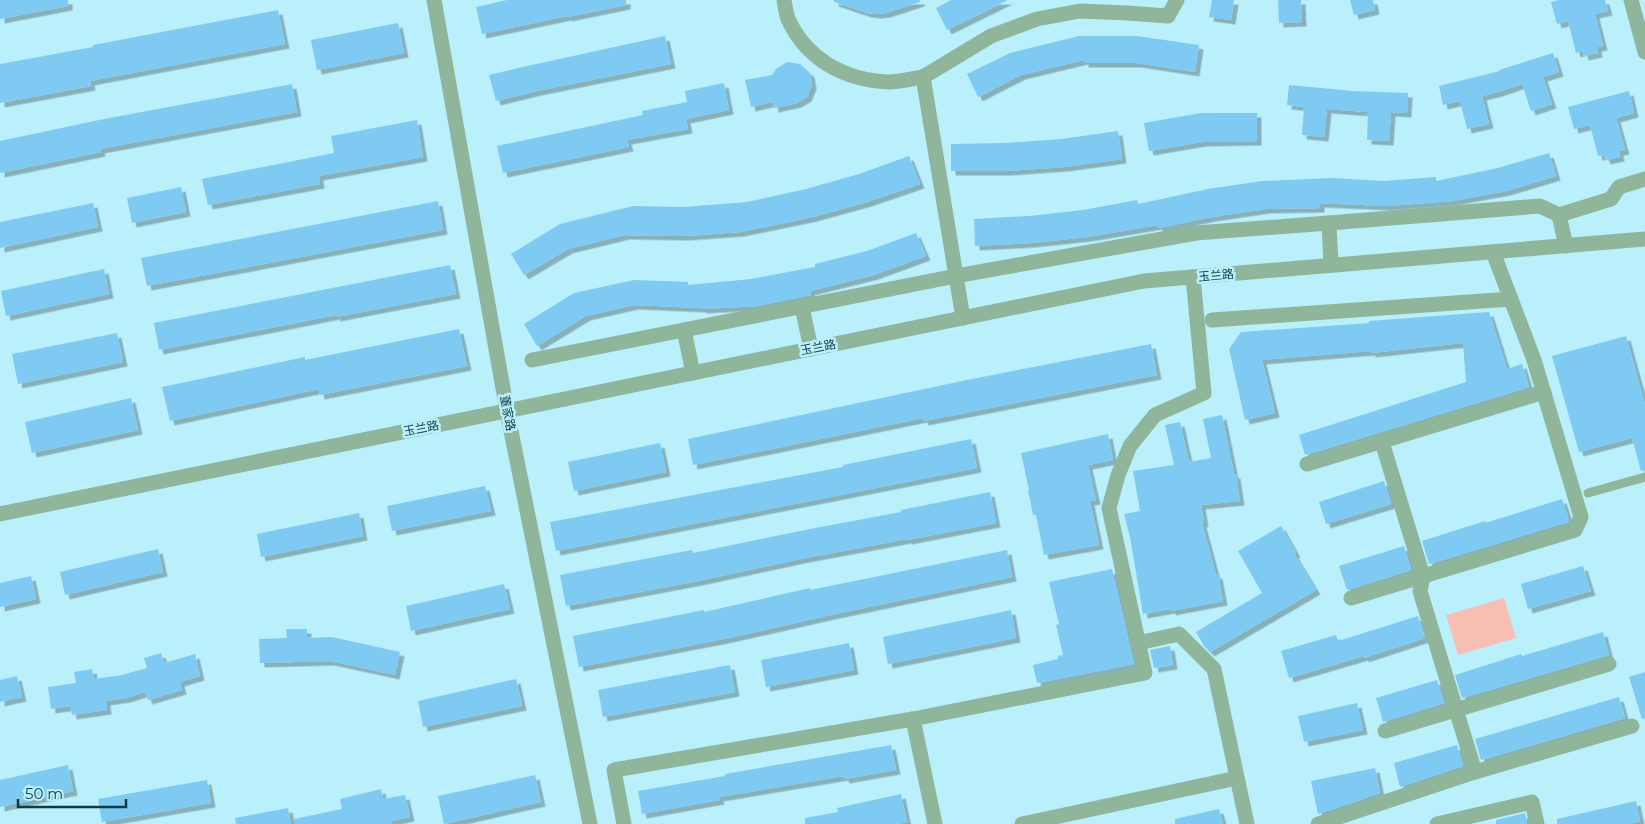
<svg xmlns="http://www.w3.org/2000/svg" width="1645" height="824" font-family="Montserrat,'Noto Sans SC',sans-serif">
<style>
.green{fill:#f7bfb3}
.building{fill:#7ecaf3;filter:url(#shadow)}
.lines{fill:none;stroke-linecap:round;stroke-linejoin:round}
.service{stroke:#8fb69a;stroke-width:9}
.minor{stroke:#8fb69a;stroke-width:15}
.tertiary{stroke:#8fb69a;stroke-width:15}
.labels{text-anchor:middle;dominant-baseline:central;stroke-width:5;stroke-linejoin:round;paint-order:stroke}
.street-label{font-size:12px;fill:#113b43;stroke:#baf0fc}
</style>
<defs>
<filter id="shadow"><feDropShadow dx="4.5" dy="4.5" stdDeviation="0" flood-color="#0004"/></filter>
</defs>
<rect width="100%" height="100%" fill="#baf0fc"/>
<polygon class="green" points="1504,598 1516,638 1458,655 1446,615"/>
<g class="building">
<polygon points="0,0 68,0 68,6 0,19"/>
<polygon points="507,0 626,0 626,5 567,17 567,16 482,34 476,7"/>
<polygon points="834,0 920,0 920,2 886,13 877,14 867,13 834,2"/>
<polygon points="951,0 1008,0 947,30 936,8"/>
<polygon points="1212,0 1234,0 1231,20 1209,17"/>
<polygon points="1278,0 1301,0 1302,22 1279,23"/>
<polygon points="1350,0 1373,0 1375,10 1354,15"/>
<polygon points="1559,0 1605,0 1608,11 1595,14 1603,46 1597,47 1598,53 1584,56 1583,51 1576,53 1568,21 1557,24 1551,2"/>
<polygon points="278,10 285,44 90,81 91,86 0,103 0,64 93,47 93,45"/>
<polygon points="398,23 404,53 317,70 311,40"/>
<polygon points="665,36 671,64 537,91 496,101 489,75 527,66"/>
<polygon points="1079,36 1137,36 1199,45 1195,72 1137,63 1084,63 1084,60 1021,75 978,97 967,74 1010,53"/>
<polygon points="1553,53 1559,72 1543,77 1552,104 1531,111 1522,84 1498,92 1482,96 1489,124 1467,129 1460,101 1443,105 1439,86 1500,71 1499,70"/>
<polygon points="787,62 800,64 810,73 812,85 807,97 797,103 774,108 773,102 751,107 745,80 772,75 776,69"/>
<polygon points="724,83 729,110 686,119 688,129 627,140 629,147 503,173 497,146 643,115 642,111 687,102 685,91"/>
<polygon points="292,84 297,112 100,149 101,152 0,173 0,141 104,119"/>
<polygon points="1289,85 1353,91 1408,93 1407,113 1391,112 1389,141 1367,140 1368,112 1327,109 1324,137 1302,135 1304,107 1287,105"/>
<polygon points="1629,91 1634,113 1616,118 1625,150 1619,151 1620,157 1606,160 1604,155 1598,156 1590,125 1574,129 1568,107"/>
<polygon points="1201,113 1257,113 1257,141 1202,142 1149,151 1144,123"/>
<polygon points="417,120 423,157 319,176 320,184 208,205 202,179 334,153 331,136"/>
<polygon points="1118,131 1122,159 1064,167 1007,171 951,171 951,144 1005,143 1061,139"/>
<polygon points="1549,153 1556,176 1506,191 1452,201 1386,206 1320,203 1320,208 1265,209 1212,217 1158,228 1158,225 1087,237 1031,243 975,246 974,219 1029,216 1083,210 1137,200 1138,204 1208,189 1262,181 1332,178 1384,181 1436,177 1436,181 1498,168"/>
<polygon points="909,156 920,184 867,202 813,217 740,232 685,236 625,235 568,249 524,275 511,254 560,224 633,206 683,207 747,202 806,189 859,174"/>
<polygon points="181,187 186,212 132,223 127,198"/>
<polygon points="438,201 443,230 147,286 141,258"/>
<polygon points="93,203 98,227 0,248 0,222"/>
<polygon points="916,233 926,256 874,275 810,291 811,295 756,306 702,309 702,308 634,305 586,316 537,346 524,324 574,293 634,280 688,282 688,285 751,279 815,267 815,264 867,251"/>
<polygon points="450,265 456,294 336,317 336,315 159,350 154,323"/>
<polygon points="104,269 109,294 6,316 1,291"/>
<polygon points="1489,312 1507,369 1522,364 1529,387 1305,455 1299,435 1466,382 1463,343 1371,353 1371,351 1262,360 1275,413 1245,420 1229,349 1241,332 1369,323 1369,321"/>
<polygon points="459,329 467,366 320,395 319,389 170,421 162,387 305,357 305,360"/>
<polygon points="117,333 123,362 18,384 12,354"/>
<polygon points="1626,336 1645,405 1645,470 1641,471 1632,438 1579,452 1552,356"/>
<polygon points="1151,344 1157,375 924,421 923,418 693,465 688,439 967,380"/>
<polygon points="131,398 138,430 32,453 25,422"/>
<polygon points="1222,415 1234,474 1236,474 1240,501 1201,505 1204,522 1202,523 1216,575 1218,574 1223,601 1171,611 1171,609 1143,614 1130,537 1124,514 1140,511 1133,471 1174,465 1165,425 1180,422 1189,462 1211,458 1203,419"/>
<polygon points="1108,434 1113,460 1088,465 1096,500 1090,501 1099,545 1044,555 1036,515 1033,515 1028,490 1029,490 1021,453"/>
<polygon points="971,439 977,468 556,551 550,522 843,467 843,465"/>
<polygon points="660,443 666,472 574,491 568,462"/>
<polygon points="1384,481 1391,504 1326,524 1319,502"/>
<polygon points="485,486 491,511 392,531 387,506"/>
<polygon points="990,492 996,523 907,540 907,539 805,558 698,581 566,606 560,575 692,550 693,553 810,529 901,512 901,510"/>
<polygon points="1562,499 1569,520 1568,522 1429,564 1422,541 1485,521 1485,523"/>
<polygon points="359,513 363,536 261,557 257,534"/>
<polygon points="1281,526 1296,553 1294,554 1316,590 1210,652 1204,646 1196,632 1262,593 1238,551"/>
<polygon points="1404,546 1411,570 1347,590 1339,566"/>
<polygon points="158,549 163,572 65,595 60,572"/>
<polygon points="1007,550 1012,577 826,616 729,638 579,667 573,636 704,610 704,612 810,588 810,590"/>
<polygon points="1583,566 1591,591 1528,609 1521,584"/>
<polygon points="1112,569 1134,664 1037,683 1033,665 1058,659 1058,656 1063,655 1056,625 1059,624 1049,582"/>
<polygon points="31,576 36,599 0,607 0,583"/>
<polygon points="504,584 510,609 411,631 406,606"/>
<polygon points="1011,610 1016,638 888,664 883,637"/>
<polygon points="1418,616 1425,638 1364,658 1364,656 1289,678 1281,651 1336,635 1338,641"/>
<polygon points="286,629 307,629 307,638 332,637 400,652 395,675 330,661 260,663 259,639 287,638"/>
<polygon points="1603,632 1609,655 1462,698 1455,675 1521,654 1522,656"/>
<polygon points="849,643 854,670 766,687 761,660"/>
<polygon points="1170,646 1173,665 1154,668 1150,650"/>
<polygon points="161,653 164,663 195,654 200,676 180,682 182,690 148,700 145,692 126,698 106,701 107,710 72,715 71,706 51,709 48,687 76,683 74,672 92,669 94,679 122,675 147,668 144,658"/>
<polygon points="730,665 735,692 603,717 598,690"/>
<polygon points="1645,672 1645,718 1642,719 1629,677"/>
<polygon points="17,676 22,697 0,702 0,680"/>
<polygon points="516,679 522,706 423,727 418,701"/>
<polygon points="1437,680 1444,703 1383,722 1376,698"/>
<polygon points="1619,697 1625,718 1481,760 1475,739"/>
<polygon points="1357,703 1363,730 1304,742 1298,716"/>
<polygon points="891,745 896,770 845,779 844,776 719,797 720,800 642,814 638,791 725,776 725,774"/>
<polygon points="1457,745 1463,766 1400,787 1394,763"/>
<polygon points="68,765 73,791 0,807 0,780"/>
<polygon points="1375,768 1380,793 1318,814 1311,781"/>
<polygon points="535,775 541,802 444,824 438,796"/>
<polygon points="207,780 211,803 102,822 98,799"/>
<polygon points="381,789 383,799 405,795 410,817 391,821 392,824 294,824 294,819 342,809 340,799"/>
<polygon points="901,794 907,822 897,824 805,824 805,818 838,812 837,808"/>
<polygon points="1636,801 1640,821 1629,824 1557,824 1557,819"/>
<polygon points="288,808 291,824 236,824 235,818"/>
<polygon points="1219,809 1223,824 1175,824 1175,819"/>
<polygon points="1525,813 1527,824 1496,824 1496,820"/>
</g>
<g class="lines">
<polyline class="service" points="1588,493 1645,477"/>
<g class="minor">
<path d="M784 0C785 6 786 13 788 19 807 60 845 80 888 82 899 82 912 79 923 77L963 318"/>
<polyline points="1631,0 1645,52"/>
<polyline points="923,77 991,36 1037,19 1080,11 1127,13 1168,16 1177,0"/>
<polyline points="1566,246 1559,215 1611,199 1619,187 1645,179"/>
<polyline points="1331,265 1329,223 1540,206 1559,215"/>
<polyline points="802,307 811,349"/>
<polyline points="1212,320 1511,299"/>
<polyline points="684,330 693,373"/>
<polyline points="532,360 956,276 1196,233 1329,223"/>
<polyline points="1307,464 1544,392"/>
<polyline points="1351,598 1575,530 1581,517 1534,360 1493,252"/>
<polyline points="1138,643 1179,634 1214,669 1247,824"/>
<polyline points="913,719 935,824"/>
<polyline points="1385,731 1609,664"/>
<polyline points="1475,772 1632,726"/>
<polyline points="624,824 614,770 913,719 1145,673 1109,508 1118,475 1130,446 1155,415 1204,393 1193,277"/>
<polyline points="1022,824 1237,778"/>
<polyline points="1318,824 1475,772 1420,591 1423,576 1382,442"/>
<polyline points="1437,824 1532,802 1537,824"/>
</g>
<g class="tertiary">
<polyline points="434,0 507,411 590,824"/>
<polyline points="0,514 1144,281 1645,239"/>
</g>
</g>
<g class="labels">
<g class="street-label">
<text transform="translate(1216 275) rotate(-5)">玉兰路</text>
<text transform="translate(818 347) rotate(-11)">玉兰路</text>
<text transform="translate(508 413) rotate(79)">董家路</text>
<text transform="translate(421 428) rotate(-11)">玉兰路</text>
</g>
</g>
<path d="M18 799v8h108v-8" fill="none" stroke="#113b43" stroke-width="2.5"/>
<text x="25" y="799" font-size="15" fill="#113b43" stroke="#baf0fc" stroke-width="4" paint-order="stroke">50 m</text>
</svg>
